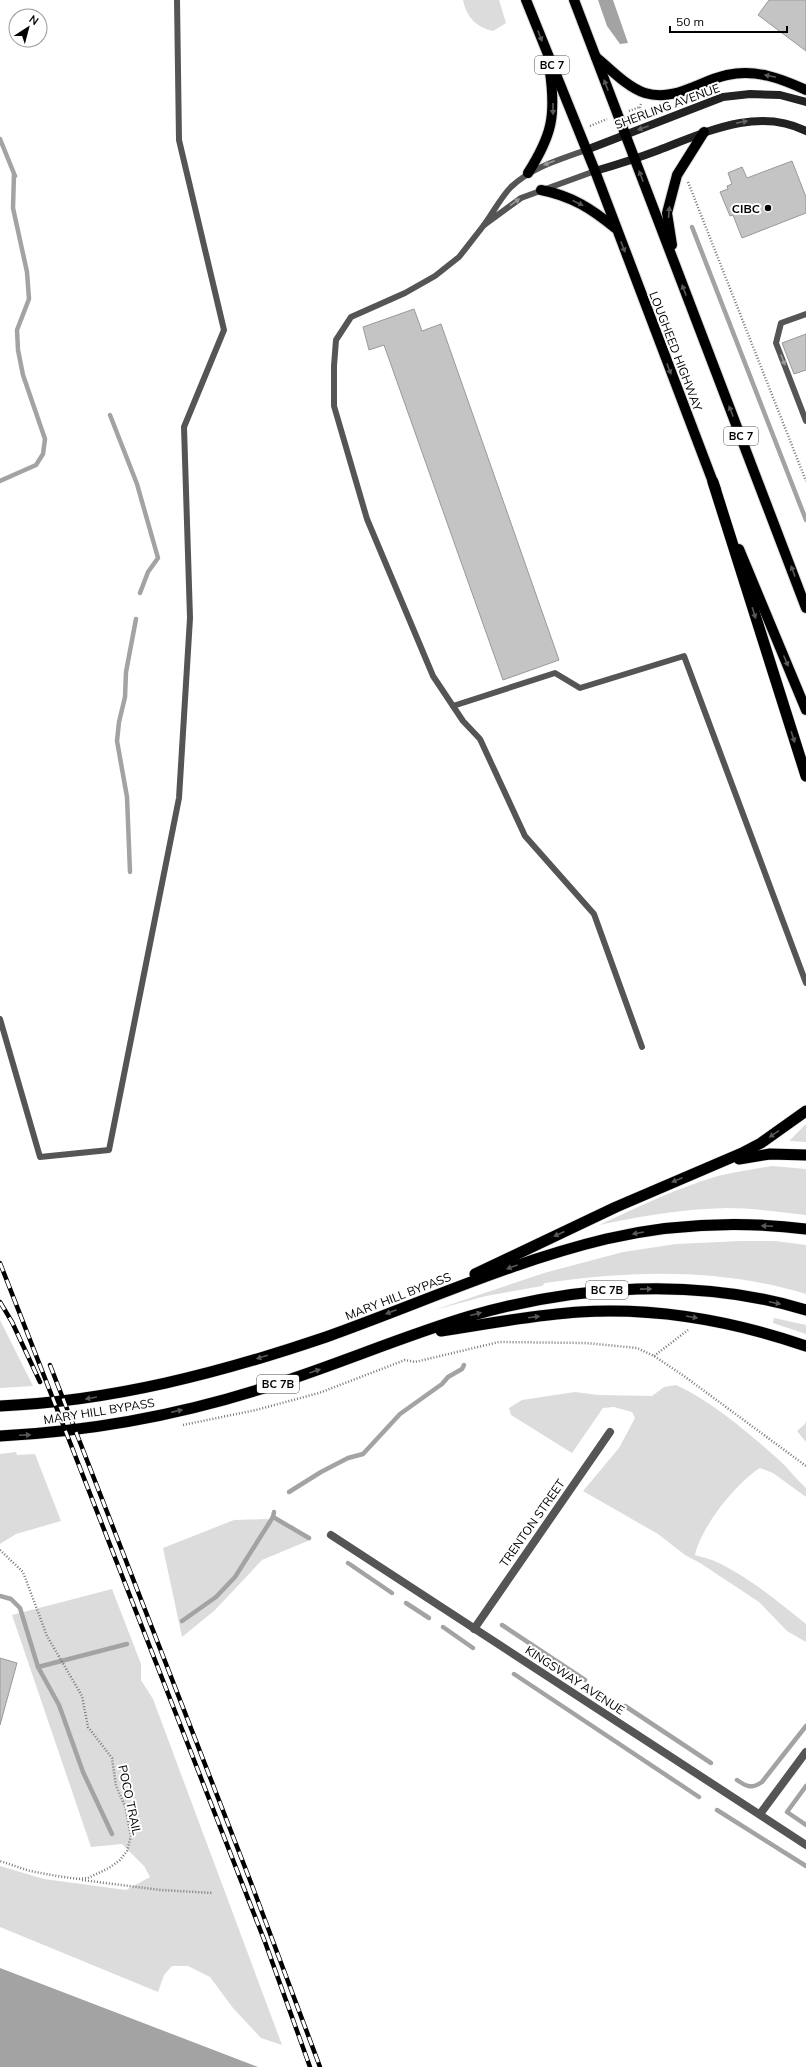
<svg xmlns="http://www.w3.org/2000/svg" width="806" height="2067" font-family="Mulish,sans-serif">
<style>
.green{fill:#dcdcdc}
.water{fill:#a3a3a3}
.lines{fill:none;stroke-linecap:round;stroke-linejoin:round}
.stream{stroke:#a3a3a3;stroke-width:4.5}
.building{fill:#c4c4c4;stroke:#999}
.primary-casing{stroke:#dbdbdb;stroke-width:12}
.trunk-casing{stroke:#dbdbdb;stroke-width:12}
.path{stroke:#777;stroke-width:2.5;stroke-dasharray:1 2;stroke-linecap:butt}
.service{stroke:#555;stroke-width:6}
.minor{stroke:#555;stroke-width:8}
.secondary{stroke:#222;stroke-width:8}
.primary{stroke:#000;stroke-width:10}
.trunk{stroke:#000;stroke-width:11}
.rail-casing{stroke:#000;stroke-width:4.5}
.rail{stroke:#fff;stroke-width:3;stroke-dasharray:9;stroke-linecap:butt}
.oneway{fill:#595959}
.oneway2{fill:#646464}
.oneway3{fill:#999}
.poi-dot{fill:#000;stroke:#fff;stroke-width:1.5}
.labels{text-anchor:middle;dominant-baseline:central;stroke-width:4;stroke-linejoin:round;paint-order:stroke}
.shield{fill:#fff;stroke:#4c4c4c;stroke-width:1}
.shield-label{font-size:11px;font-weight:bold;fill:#000}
.street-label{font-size:12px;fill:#000;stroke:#fff}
.poi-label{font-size:12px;font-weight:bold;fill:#000;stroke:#fff;text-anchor:end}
</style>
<rect width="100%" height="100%" fill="#fff"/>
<g class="green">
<path d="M463 0H499L506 23 493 31C477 28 466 17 463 0Z"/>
<polygon points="806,1124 806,1142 789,1141"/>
<path d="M772 1166 806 1169V1215C780 1212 753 1208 726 1208 683 1209 641 1216 599 1225 638 1207 677 1188 718 1176 736 1172 754 1169 772 1166Z"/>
<path d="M741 1241H775L806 1245V1294C721 1268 633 1270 545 1283L542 1286 486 1296 434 1310 544 1273 623 1252 676 1244Z"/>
<polygon points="774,1318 806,1325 806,1334 773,1323"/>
<polygon points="0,1320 33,1386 0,1388"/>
<path d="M676 1385C711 1401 749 1433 778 1459 788 1468 796 1479 806 1488V1497L773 1473 760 1468C736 1483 701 1527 695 1555 700 1557 707 1558 712 1560 747 1575 777 1601 806 1624V1642L787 1631 759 1602 700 1563 685 1555 658 1534 583 1491 619 1448 635 1418 632 1412 614 1407 603 1408 572 1453 511 1415 509 1408 522 1400 575 1392 598 1395 652 1396 664 1387Z"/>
<polygon points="806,1421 806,1442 797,1431 805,1424"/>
<polygon points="16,1452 17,1455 35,1454 61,1521 16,1534 0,1544 0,1454"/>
<polygon points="266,1519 292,1525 310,1540 262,1560 214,1611 182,1637 163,1548 234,1520"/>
<polygon points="112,1589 141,1664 141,1680 153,1699 282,2045 261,2038 233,2008 210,1977 188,1966 172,1966 164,1975 158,1992 0,1927 0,1866 44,1879 126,1890 150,1877 144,1866 122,1844 91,1847 12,1615"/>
</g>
<g class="water">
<polygon points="598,0 613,0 628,43 620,44 607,26"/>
<polygon points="0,1968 258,2067 0,2067"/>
</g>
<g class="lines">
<g class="stream">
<polyline points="0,139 15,176"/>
<polyline points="692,227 806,520"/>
<polyline points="110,415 137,484 158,558 148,572 140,593"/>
<polyline points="0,481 36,465 43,454 45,439 23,375 18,350 17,330 29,299 27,272 13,208 14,174"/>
<polyline points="130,872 127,797 117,741 119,722 125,697 126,672 136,619"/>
<polyline points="289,1492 321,1472 348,1458 363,1454 400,1414 442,1384 448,1377 462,1369 464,1365"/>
<polyline points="273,1517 309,1538"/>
<polyline points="348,1563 392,1593"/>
<polyline points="0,1596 11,1599 20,1608 38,1667 59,1705 83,1772 112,1834"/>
<polyline points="406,1603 429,1618"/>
<polyline points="182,1621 216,1597 235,1577 273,1517 274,1512"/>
<polyline points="502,1625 585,1680"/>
<polyline points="443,1627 473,1648"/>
<polyline points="38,1667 127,1644"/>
<polyline points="514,1674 699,1797"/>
<polyline points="625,1706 711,1763"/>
<path d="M737 1780C747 1787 752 1789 762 1782L806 1726"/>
<polyline points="806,1786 787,1812 806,1825"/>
<polyline points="717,1810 806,1866"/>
</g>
</g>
<g class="building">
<polygon points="769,0 806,0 806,51 758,15"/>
<polygon points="792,161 806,197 806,213 742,238 733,215 730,216 720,192 728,189 727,186 732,184 728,173 742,167 747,178"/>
<polygon points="414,309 422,331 441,324 559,660 503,680 384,345 369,350 363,327"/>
<polygon points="806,334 806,370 794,374 782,343"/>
<polygon points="0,1658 17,1663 0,1725"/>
</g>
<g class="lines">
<defs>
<g id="primary">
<polyline points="526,0 595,171 716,490"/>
<polyline points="574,0 806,608"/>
<path d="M596 57C609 68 628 88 645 93 675 102 699 81 727 75 756 69 780 78 806 90"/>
<path d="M528 173C552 135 556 116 550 72"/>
<path d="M541 190C572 196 592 209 615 228"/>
<polyline points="672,245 667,213 677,175 704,132"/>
<polyline points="739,549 806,710"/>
</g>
<g id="trunk">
<polyline points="713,482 806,776"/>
<polyline points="739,1159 770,1154 806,1155"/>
<polyline points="475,1274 616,1207 742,1153 761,1143 806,1111"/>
<path d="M441 1331C487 1324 533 1315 579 1312 657 1307 733 1321 806 1346"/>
<path d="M0 1406C112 1401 220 1373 326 1337 419 1304 510 1262 606 1239 671 1224 740 1221 806 1229"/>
<path d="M0 1436C93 1431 185 1414 273 1385 339 1364 403 1336 470 1316 578 1285 697 1277 806 1310"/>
</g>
</defs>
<use href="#primary" class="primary-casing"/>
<use href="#trunk" class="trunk-casing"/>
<g class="path">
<polyline points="641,104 640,107 644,116"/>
<polyline points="629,111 640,107"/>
<polyline points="590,126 607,119"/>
<polyline points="688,182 806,481"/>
<polyline points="654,1356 688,1330"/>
<polyline points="183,1425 256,1410 319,1393 405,1360 415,1362 499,1342 586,1343 637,1348 654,1356 684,1376 806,1466"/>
<polyline points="0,1550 23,1572 47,1636 82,1696 88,1727 112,1758 116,1786 125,1806 131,1836 127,1851 120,1860 109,1868 88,1878 78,1879 57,1876 30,1871 0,1861"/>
<polyline points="82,1880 161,1890 213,1893"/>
</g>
<g class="service">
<path d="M586 150C559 160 532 167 511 187 501 197 493 213 484 225L521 198 595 171"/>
<polyline points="484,225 459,257 435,276 405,293 351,317 336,340 334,366 334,406 367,519 433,676 463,721 480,739 525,836 594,914 642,1047"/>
<polyline points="806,314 781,323 776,343 806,421"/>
<polyline points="453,706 555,673 580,688 684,656 806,983"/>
<polyline points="0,1019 40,1157 109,1150 179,798 190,618 184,427 224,330 179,140 177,0"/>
</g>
<g class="minor">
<polyline points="331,1535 806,1845"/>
<polyline points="474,1629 610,1432"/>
<polyline points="760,1814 806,1752"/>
</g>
<g class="secondary">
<polyline points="586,150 723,97 750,94 780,95 806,102"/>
<path d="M595 171C616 165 638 158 659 150 704 133 758 106 806 131"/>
</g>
<use href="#primary" class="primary"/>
<use href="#trunk" class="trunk"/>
<defs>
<g id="rail">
<polyline points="0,1263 265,1942 310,2067"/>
<polyline points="0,1302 12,1322 40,1382"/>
<polyline points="50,1365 253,1888 320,2067"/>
</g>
</defs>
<use href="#rail" class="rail-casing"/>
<use href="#rail" class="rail"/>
</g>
<defs><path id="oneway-solid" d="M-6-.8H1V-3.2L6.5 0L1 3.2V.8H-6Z"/></defs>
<g class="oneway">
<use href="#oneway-solid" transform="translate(540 36) rotate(68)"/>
<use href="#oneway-solid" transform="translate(770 76) rotate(-168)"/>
<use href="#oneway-solid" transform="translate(606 85) rotate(-111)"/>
<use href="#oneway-solid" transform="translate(553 109) rotate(90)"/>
<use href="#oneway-solid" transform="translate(641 176) rotate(-111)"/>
<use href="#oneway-solid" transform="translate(578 203) rotate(25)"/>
<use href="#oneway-solid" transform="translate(669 212) rotate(-85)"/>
<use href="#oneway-solid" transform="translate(623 247) rotate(69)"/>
<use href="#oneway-solid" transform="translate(684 290) rotate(-111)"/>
<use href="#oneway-solid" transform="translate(669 369) rotate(69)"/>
<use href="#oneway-solid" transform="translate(731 411) rotate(-111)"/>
<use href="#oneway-solid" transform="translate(793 571) rotate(-110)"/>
<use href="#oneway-solid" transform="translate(754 613) rotate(73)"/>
<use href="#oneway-solid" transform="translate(786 661) rotate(67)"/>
<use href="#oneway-solid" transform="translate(793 737) rotate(72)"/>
<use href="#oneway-solid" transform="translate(774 1134) rotate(146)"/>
<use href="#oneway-solid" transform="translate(677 1180) rotate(158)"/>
<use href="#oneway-solid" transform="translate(767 1226) rotate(-177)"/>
<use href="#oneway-solid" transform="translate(638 1233) rotate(170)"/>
<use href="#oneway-solid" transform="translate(559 1234) rotate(155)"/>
<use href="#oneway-solid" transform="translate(512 1267) rotate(160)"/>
<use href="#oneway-solid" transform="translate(646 1289) rotate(-1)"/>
<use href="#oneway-solid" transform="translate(775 1303) rotate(12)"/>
<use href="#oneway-solid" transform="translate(391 1312) rotate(159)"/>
<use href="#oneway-solid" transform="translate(476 1314) rotate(-15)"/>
<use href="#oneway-solid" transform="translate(534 1317) rotate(-7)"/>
<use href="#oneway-solid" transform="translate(692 1317) rotate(10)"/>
<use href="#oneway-solid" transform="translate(262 1357) rotate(163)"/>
<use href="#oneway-solid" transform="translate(315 1371) rotate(-19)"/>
<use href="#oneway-solid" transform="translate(91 1398) rotate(170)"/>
<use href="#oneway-solid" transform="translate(177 1411) rotate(-13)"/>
<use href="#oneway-solid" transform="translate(25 1435) rotate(-3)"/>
</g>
<g class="oneway2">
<use href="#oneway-solid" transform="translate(742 122) rotate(-11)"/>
<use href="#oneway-solid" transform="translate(643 128) rotate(160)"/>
</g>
<g class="oneway3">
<use href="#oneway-solid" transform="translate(549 163) rotate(159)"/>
<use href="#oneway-solid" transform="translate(515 202) rotate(-36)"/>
<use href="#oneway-solid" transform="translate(783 360) rotate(69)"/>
</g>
<circle class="poi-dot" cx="768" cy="208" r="4"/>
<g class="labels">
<g class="shield">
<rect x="535" y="56" width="34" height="18" rx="3"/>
<rect x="724" y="427" width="34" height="18" rx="3"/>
<rect x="586" y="1281" width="42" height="18" rx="3"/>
<rect x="257" y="1375" width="42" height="18" rx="3"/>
</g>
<g class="shield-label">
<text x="552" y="65">BC 7</text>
<text x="741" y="436">BC 7</text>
<text x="607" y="1290">BC 7B</text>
<text x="278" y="1384">BC 7B</text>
</g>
<g class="street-label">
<text transform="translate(667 106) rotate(-20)">SHERLING AVENUE</text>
<text transform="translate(676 351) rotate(69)">LOUGHEED HIGHWAY</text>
<text transform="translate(398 1296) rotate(-21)">MARY HILL BYPASS</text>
<text transform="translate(99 1411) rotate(-9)">MARY HILL BYPASS</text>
<text transform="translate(532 1523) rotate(-55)">TRENTON STREET</text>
<text transform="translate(575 1680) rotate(33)">KINGSWAY AVENUE</text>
<text transform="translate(130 1800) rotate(78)">POCO TRAIL</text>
</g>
<g class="poi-label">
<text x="760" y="208">CIBC</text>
</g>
</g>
<g transform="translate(28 28) rotate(36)"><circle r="19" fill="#ffffff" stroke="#999999"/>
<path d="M0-3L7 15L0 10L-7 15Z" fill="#000000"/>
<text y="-6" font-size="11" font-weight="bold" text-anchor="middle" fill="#000000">N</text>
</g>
<path d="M670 26v6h117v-6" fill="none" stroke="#000000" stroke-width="2"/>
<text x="676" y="26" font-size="12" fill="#000000" stroke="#ffffff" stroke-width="3" paint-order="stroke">50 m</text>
</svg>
